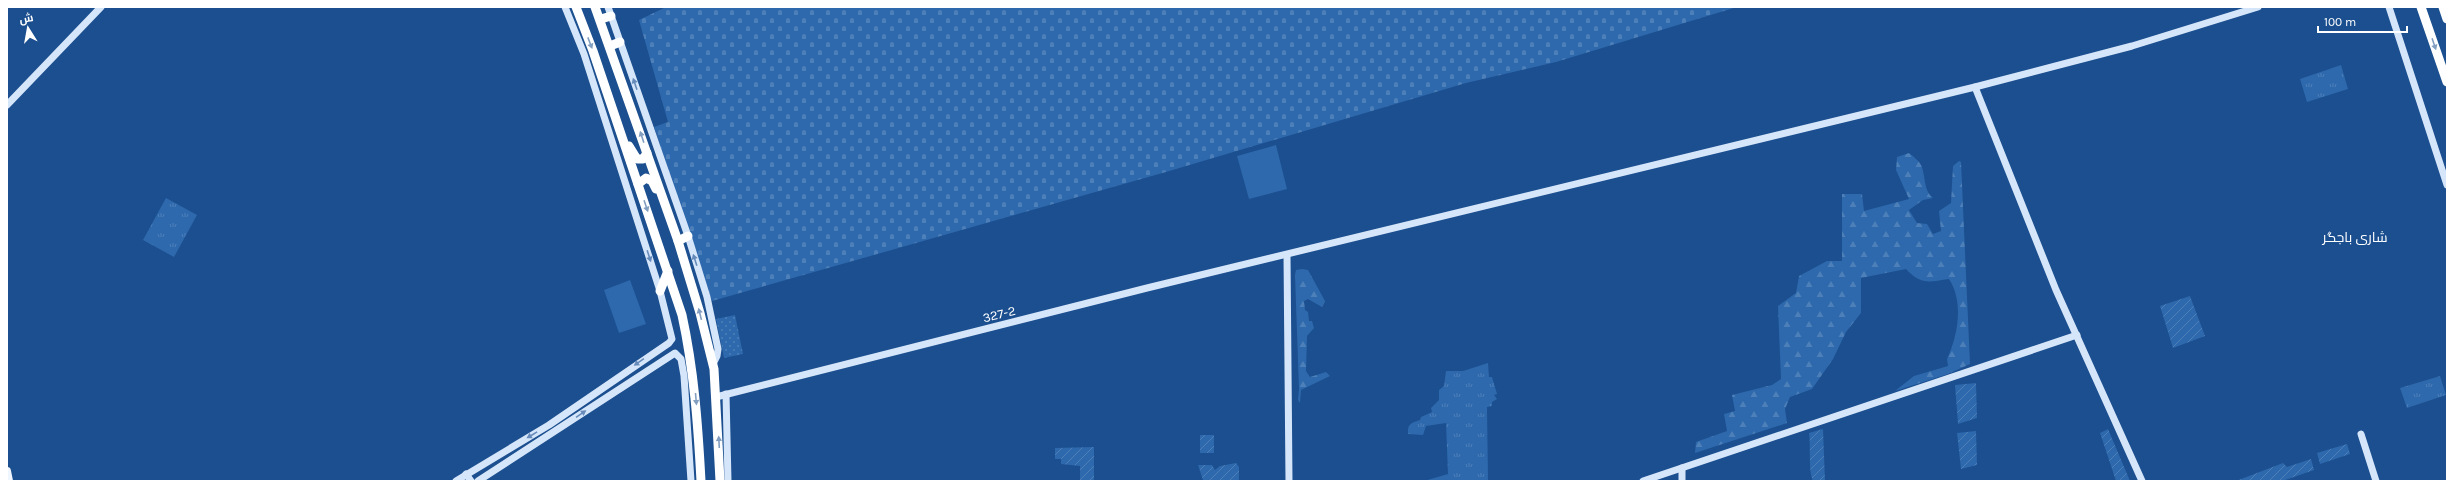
<svg xmlns="http://www.w3.org/2000/svg" width="2454" height="488" font-family="Karla,Cairo,sans-serif">
<style>
.grass{fill:url(#grass-dots)}
.forest{fill:url(#forest-firs)}
.cemetery{fill:url(#cemetery-stones)}
.park{fill:url(#park-tufts)}
.garden{fill:url(#garden-furrows)}
.pitch{fill:#2e69ad}
.lines{fill:none;stroke-linecap:round;stroke-linejoin:round}
.secondary{stroke:#d6e6fa;stroke-width:7}
.primary{stroke:#f0f6ff;stroke-width:8}
.highway{stroke:#fff;stroke-width:9}
.oneway{fill:#829ec1}
.oneway2{fill:#668bba}
.labels{text-anchor:middle;dominant-baseline:central;stroke-width:3;stroke-linejoin:round;paint-order:stroke}
.street-label{font-size:13px;fill:#fff;stroke:#1b4f8f}
.neighbourhood-label{font-size:14px;fill:#fff;stroke:#1b4f8f}
</style>
<defs>
<pattern id="grass-dots" width="8" height="8" patternUnits="userSpaceOnUse"><rect width="8" height="8" fill="#2e69ad"/><path d="M2 2h.1M6 6h.1" fill="none" stroke="#4d80b9" stroke-width="1.8" stroke-linecap="round"/></pattern>
<pattern id="forest-firs" width="22" height="20" patternUnits="userSpaceOnUse"><rect width="22" height="20" fill="#2e69ad"/><path d="M5 1l3.5 6h-7zM16 11l3.5 6h-7z" fill="#4d80b9"/></pattern>
<pattern id="cemetery-stones" width="16" height="16" patternUnits="userSpaceOnUse"><rect width="16" height="16" fill="#2e69ad"/><path d="M2 7V4a2 2 0 0 1 4 0v3zM10 15v-3a2 2 0 0 1 4 0v3z" fill="#4d80b9"/></pattern>
<pattern id="park-tufts" width="24" height="20" patternUnits="userSpaceOnUse"><rect width="24" height="20" fill="#2e69ad"/><path d="M3 7l-1-3M5 7V3M7 7l1-3M15 17l-1-3M17 17v-4M19 17l1-3" fill="none" stroke="#4d80b9"/></pattern>
<pattern id="garden-furrows" width="10" height="10" patternUnits="userSpaceOnUse"><rect width="10" height="10" fill="#2e69ad"/><path d="M-1 1l2-2M0 10L10 0M9 11l2-2" fill="none" stroke="#4d80b9"/></pattern>
</defs>
<rect width="100%" height="100%" fill="#1b4f8f"/>
<polygon class="grass" points="735,315 743,354 724,358 716,319"/>
<g class="forest">
<path d="M1909 153C1913 156 1919 161 1921 165 1926 176 1923 190 1933 198L1923 200 1909 210 1917 223 1927 224 1933 234 1941 231 1939 211 1951 203 1953 166 1959 161 1961 162 1970 364 1948 374 1895 391 1914 376 1948 366 1947 359C1958 335 1964 302 1949 279 1928 282 1921 285 1906 269L1861 278V313L1846 332 1833 359 1812 389 1790 397 1785 409 1787 423 1695 453 1696 442 1727 431 1724 414 1735 411 1732 395 1772 385 1781 379 1778 306 1796 293 1799 276 1827 261H1842V194H1862L1864 211 1909 199 1896 170 1897 157Z"/>
<polygon points="1302,269 1308,270 1325,301 1322,307 1308,299 1304,301 1305,310 1308,312 1309,321 1312,321 1314,328 1307,336 1306,371 1310,377 1326,372 1330,376 1301,390 1300,403 1298,400 1299,389 1295,275 1296,270"/>
</g>
<polygon class="cemetery" points="666,7 1737,7 1556,62 1466,83 1166,172 712,301 654,127 668,122 639,20"/>
<g class="park">
<polygon points="2341,65 2348,89 2307,102 2300,79"/>
<polygon points="166,198 197,215 174,257 143,240"/>
<path d="M1488 363 1489 377H1492L1497 394 1494 395 1497 399 1492 402V406L1487 407 1488 481H1424L1448 474 1446 423 1426 426 1423 435 1408 434C1407 424 1411 423 1420 420L1421 417 1432 412 1431 408 1439 400V390L1444 386 1446 371H1463Z"/>
<polygon points="2440,376 2446,395 2407,408 2400,388"/>
</g>
<g class="garden">
<polygon points="2190,296 2205,336 2173,348 2160,306"/>
<polygon points="1976,383 1977,418 1958,424 1955,385"/>
<path d="M1823 429 1825 481H1813C1808 471 1811 446 1809 433Z"/>
<polygon points="2108,429 2130,481 2116,481 2100,433"/>
<polygon points="1976,431 1977,465 1961,469 1957,433"/>
<rect x="1200" y="435" width="14" height="18"/>
<polygon points="2347,444 2350,454 2320,464 2317,453"/>
<polygon points="1094,447 1094,481 1080,481 1080,466 1061,464 1061,459 1055,459 1055,448"/>
<polygon points="2311,459 2314,470 2282,481 2236,481 2283,463 2287,467"/>
<polygon points="1236,463 1239,467 1239,481 1203,480 1198,465 1212,465 1215,470 1220,466"/>
</g>
<g class="pitch">
<polygon points="1276,145 1287,189 1249,199 1237,156"/>
<polygon points="630,280 646,324 619,333 604,290"/>
</g>
<g class="lines">
<g class="secondary">
<polyline points="608,7 688,236 707,297 718,349 717,356 713,364"/>
<polyline points="2389,7 2447,185"/>
<polyline points="1975,87 2056,290 2142,481"/>
<polyline points="7,105 101,7"/>
<polyline points="1287,255 1289,481"/>
<polyline points="726,394 728,481"/>
<polyline points="716,397 1147,288 1975,87 2132,46 2258,7"/>
<polyline points="2361,434 2376,481"/>
<polyline points="1682,468 1682,481"/>
<polyline points="466,474 471,481"/>
<polyline points="456,481 549,425 669,343 672,339 660,291 584,54 565,7"/>
<polyline points="478,481 675,353 681,359 684,376 691,481"/>
<polyline points="1643,481 2077,335"/>
</g>
<polyline class="primary" points="7,471 9,481"/>
<g class="highway">
<path d="M576 7 593 51 682 315C694 370 698 425 701 481"/>
<polyline points="595,7 678,241 700,313 714,369 720,481"/>
<polyline points="2421,7 2447,82"/>
<polyline points="2443,7 2447,19"/>
<polyline points="601,19 611,16"/>
<polyline points="610,46 620,42"/>
<polyline points="629,146 637,159 643,159 647,153"/>
<polyline points="638,184 646,178 652,181 656,189"/>
<polyline points="678,241 688,236"/>
<polyline points="660,291 668,271"/>
</g>
</g>
<defs><path id="oneway-solid" d="M-6-.8H1V-3.2L6.5 0L1 3.2V.8H-6Z"/></defs>
<g class="oneway">
<use href="#oneway-solid" transform="translate(590 43) rotate(69)"/>
<use href="#oneway-solid" transform="translate(2434 44) rotate(71)"/>
<use href="#oneway-solid" transform="translate(642 137) rotate(-108)"/>
<use href="#oneway-solid" transform="translate(646 206) rotate(71)"/>
<use href="#oneway-solid" transform="translate(700 314) rotate(-104)"/>
<use href="#oneway-solid" transform="translate(696 399) rotate(85)"/>
<use href="#oneway-solid" transform="translate(719 442) rotate(-93)"/>
</g>
<g class="oneway2">
<use href="#oneway-solid" transform="translate(635 84) rotate(-109)"/>
<use href="#oneway-solid" transform="translate(649 256) rotate(72)"/>
<use href="#oneway-solid" transform="translate(695 260) rotate(-108)"/>
<use href="#oneway-solid" transform="translate(639 362) rotate(145)"/>
<use href="#oneway-solid" transform="translate(581 414) rotate(-34)"/>
<use href="#oneway-solid" transform="translate(532 435) rotate(149)"/>
</g>
<g class="labels">
<g class="street-label">
<text transform="translate(999 314) rotate(-14)">327-2</text>
</g>
<g class="neighbourhood-label">
<text x="2355" y="237">شاری باجگر</text>
</g>
</g>
<rect width="2454" height="488" fill="none" stroke="#ffffff" stroke-width="16"/>
<g transform="translate(28 28) rotate(349)" stroke="#1b4f8f" stroke-width="3" paint-order="stroke">
<path d="M0-3L7 15L0 10L-7 15Z" fill="#ffffff"/>
<text y="-6" font-size="11" font-weight="bold" text-anchor="middle" fill="#ffffff">ش</text>
</g>
<path d="M2318 26v6h89v-6" fill="none" stroke="#ffffff" stroke-width="2"/>
<text x="2324" y="26" font-size="12" fill="#ffffff" stroke="#1b4f8f" stroke-width="3" paint-order="stroke">100 m</text>
</svg>
